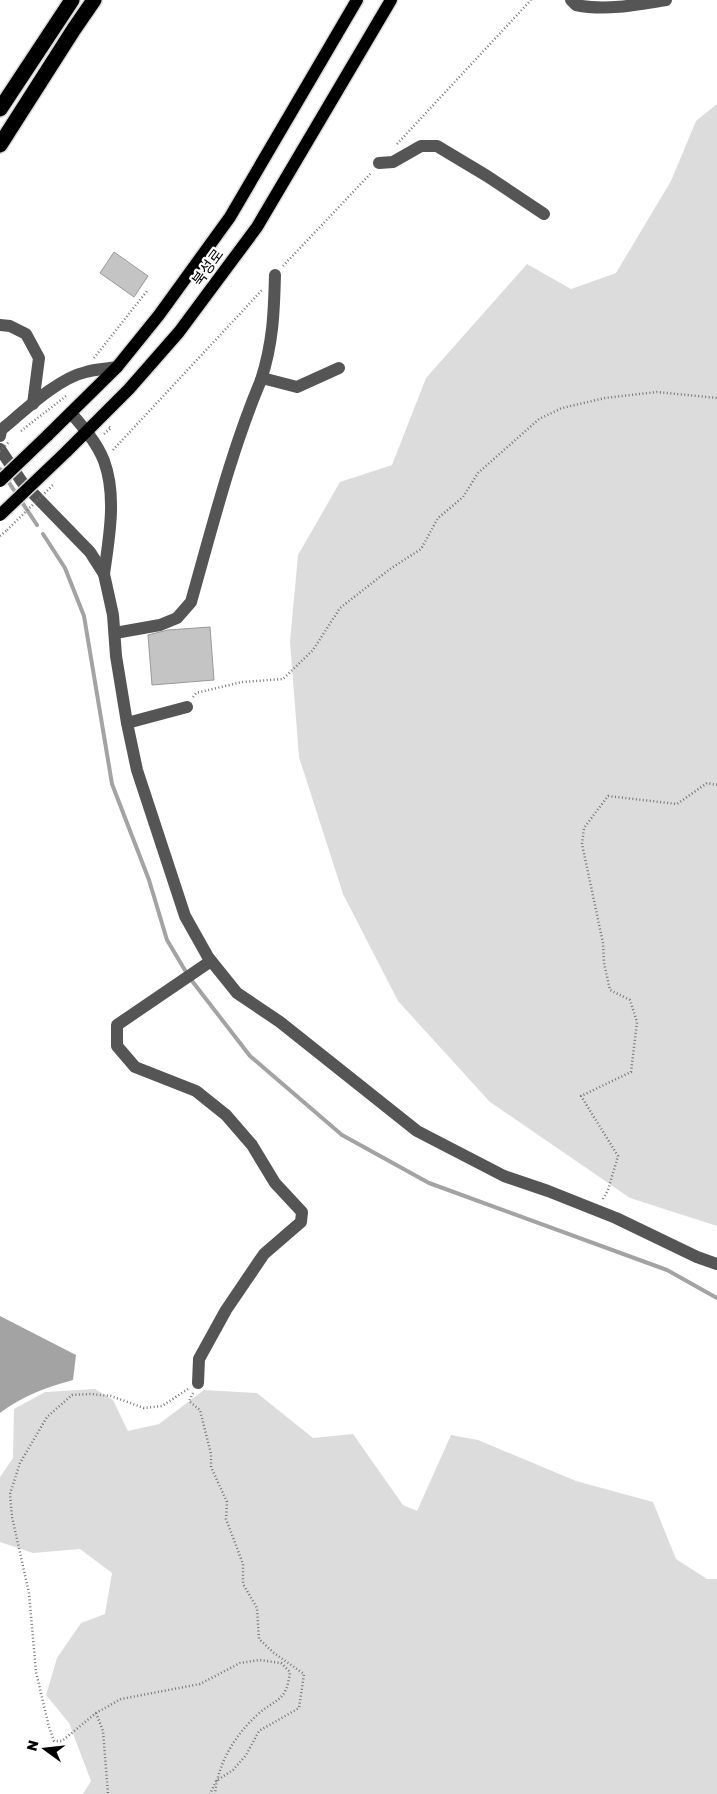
<svg xmlns="http://www.w3.org/2000/svg" width="717" height="1794" font-family="'Golos Text','Noto Sans KR',sans-serif">
<style>
.green{fill:#dcdcdc}
.water{fill:#a3a3a3}
.lines{fill:none;stroke-linecap:round;stroke-linejoin:round}
.stream{stroke:#a3a3a3;stroke-width:4}
.building{fill:#c4c4c4;stroke:#999}
.major-casing{stroke:#dbdbdb;stroke-width:15}
.highway-casing{stroke:#dbdbdb;stroke-width:18}
.path{stroke:#777;stroke-width:2.5;stroke-dasharray:1 2.5;stroke-linecap:butt}
.minor{stroke:#555;stroke-width:12}
.major{stroke:#000;stroke-width:12}
.highway{stroke:#000;stroke-width:15}
.major-bridge-casing{stroke:#dbdbdb;stroke-width:15;stroke-linecap:butt}
.path-bridge{stroke:#777;stroke-width:2.5;stroke-dasharray:1 2.5;stroke-linecap:butt}
.major-bridge{stroke:#000;stroke-width:12}
.labels{text-anchor:middle;dominant-baseline:central;stroke-width:4.5;stroke-linejoin:round;paint-order:stroke}
.street-label{font-size:15px;fill:#000;stroke:#fff}
</style>
<rect width="100%" height="100%" fill="#fff"/>
<g class="green">
<polygon points="717,104 717,1226 630,1198 490,1102 398,1001 343,894 299,757 290,642 298,555 340,482 392,465 426,378 527,264 571,289 616,273 671,181 696,121"/>
<polygon points="95,1389 113,1400 128,1431 159,1424 204,1390 257,1393 313,1438 353,1434 403,1505 417,1511 451,1435 478,1440 576,1481 653,1502 676,1559 707,1579 717,1579 717,1794 83,1794 91,1781 69,1723 46,1695 57,1658 81,1623 105,1614 112,1573 80,1549 33,1553 0,1542 0,1477 13,1458 14,1409 45,1392"/>
</g>
<path class="water" d="M0 1316 76 1355 73 1380C47 1387 22 1396 0 1413Z"/>
<g class="lines">
<g class="stream">
<polyline points="0,469 37,525"/>
<polyline points="43,534 65,568 84,616 112,784 149,880 167,940 189,977 250,1056 342,1135 429,1183 667,1270 717,1298"/>
</g>
</g>
<g class="building">
<polygon points="114,252 148,276 134,297 100,273"/>
<polygon points="210,627 214,680 152,685 148,635 168,630"/>
</g>
<g class="lines">
<defs>
<g id="major">
<polyline points="47,436 117,367 159,315 230,217 357,0"/>
<polyline points="66,452 129,389 179,332 257,227 391,0"/>
</g>
<g id="highway">
<polyline points="0,109 72,0"/>
<polyline points="0,145 74,29 94,0"/>
</g>
</defs>
<use href="#major" class="major-casing"/>
<use href="#highway" class="highway-casing"/>
<g class="path">
<polyline points="397,144 531,0"/>
<polyline points="283,266 372,172"/>
<polyline points="94,358 147,291"/>
<polyline points="21,431 66,396"/>
<polyline points="104,434 111,428 108,426"/>
<polyline points="113,450 263,289"/>
<polyline points="0,536 7,530"/>
<polyline points="193,697 196,693 242,682 283,679 313,650 340,608 390,569 421,549 438,518 463,497 478,473 539,419 562,408 605,398 657,392 717,398"/>
<polyline points="603,1199 608,1190 618,1156 581,1096 631,1072 637,1022 630,1000 610,990 604,963 603,943 582,844 584,828 608,796 677,804 707,783 717,785"/>
<path d="M188 1389 162 1406 144 1408 111 1396 90 1394 72 1395 47 1417 20 1463 10 1494 12 1517 29 1593 36 1672 49 1727 54 1741H62L96 1713 121 1699 200 1684 240 1663 260 1660 281 1663 290 1672C286 1704 276 1697 256 1716 234 1737 218 1763 215 1794"/>
<polyline points="193,1393 189,1401 200,1410 211,1454 211,1467 227,1502 226,1519 243,1564 243,1584 257,1608 259,1639 274,1653 304,1674 299,1708 259,1731 246,1755 233,1770 216,1781 210,1794"/>
<polyline points="96,1713 103,1731 108,1794"/>
</g>
<g class="minor">
<path d="M571 0 576 5C605 11 637 5 666 0"/>
<polyline points="379,163 393,162 421,146 437,146 487,176 544,214"/>
<polyline points="0,325 10,326 26,334 39,358 33,404"/>
<path d="M261 380C273 343 274 313 275 275"/>
<path d="M71 413C84 428 97 443 104 461 117 496 109 538 104 574"/>
<path d="M0 436 1 430C23 412 58 378 86 372 96 369 107 369 117 367"/>
<polyline points="0,449 22,482 90,552 104,574 113,615 116,656 127,723"/>
<path d="M115 633 160 625 177 618 191 602C212 528 231 451 261 380L266 379 297 387 339 368"/>
<polyline points="187,707 127,723 137,770 185,916 208,957 237,993 280,1022 417,1131 504,1176 548,1191 616,1218 697,1257 717,1264"/>
<polyline points="198,1383 199,1359 226,1310 264,1254 301,1222 302,1212 275,1183 252,1145 226,1115 196,1091 135,1067 117,1046 117,1025 211,961"/>
</g>
<use href="#major" class="major"/>
<use href="#highway" class="highway"/>
<defs>
<g id="major-bridge">
<polyline points="0,481 47,436"/>
<polyline points="0,515 66,452"/>
</g>
</defs>
<use href="#major-bridge" class="major-bridge-casing"/>
<g class="path-bridge">
<polyline points="0,451 9,442"/>
<polyline points="7,530 54,484"/>
</g>
<use href="#major-bridge" class="major-bridge"/>
</g>
<g class="labels">
<g class="street-label">
<text transform="translate(207 267) rotate(-54)">북성로</text>
</g>
</g>
<g transform="translate(45 1749) rotate(285)" stroke="#ffffff" stroke-width="4" paint-order="stroke">
<path d="M0-4L9 19L0 12L-9 19Z" fill="#000000"/>
<text y="-8" font-size="14" font-weight="bold" text-anchor="middle" fill="#000000">N</text>
</g>
</svg>
